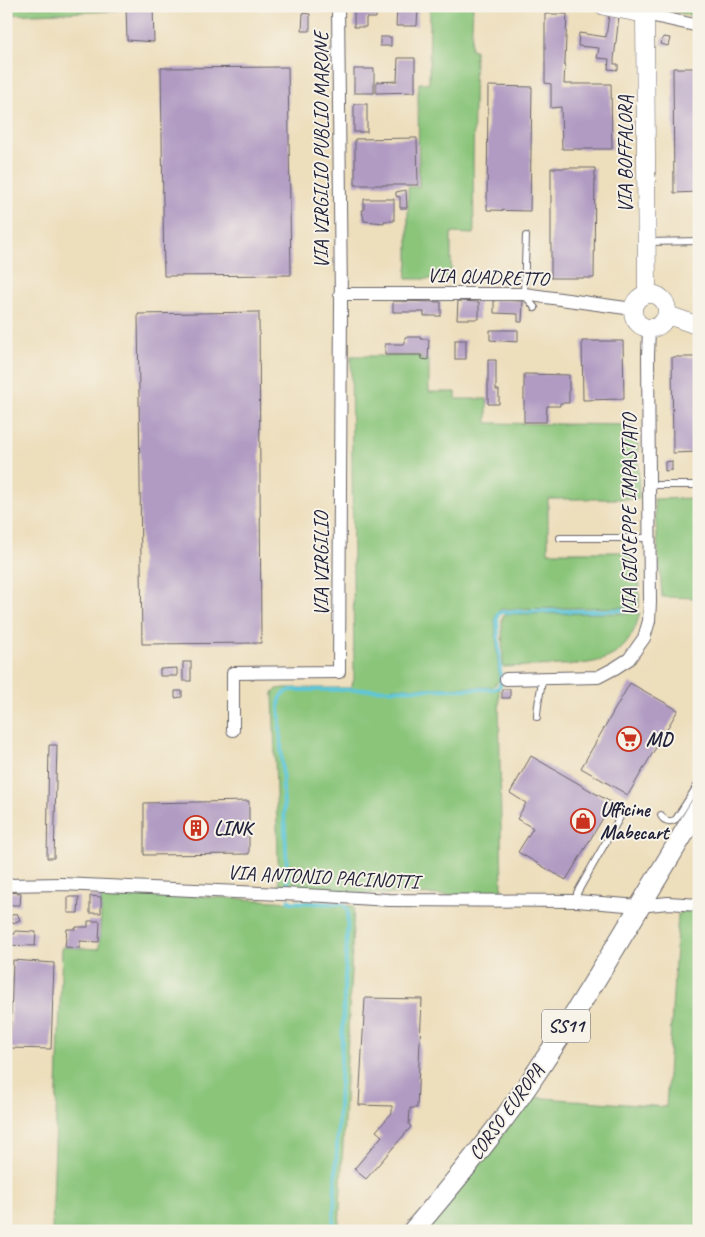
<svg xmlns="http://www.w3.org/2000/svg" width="705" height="1237" font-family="Caveat,sans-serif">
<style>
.green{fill:#8ac57a;stroke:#56745a}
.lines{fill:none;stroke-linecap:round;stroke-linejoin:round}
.stream{stroke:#5dc6d8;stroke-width:4}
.building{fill:#b19bc3}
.lane-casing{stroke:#696468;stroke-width:8}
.street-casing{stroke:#696468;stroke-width:14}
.secondary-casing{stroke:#696468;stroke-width:19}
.primary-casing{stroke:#696468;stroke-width:22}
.lane{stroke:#fff;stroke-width:6}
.street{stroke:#fff;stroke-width:12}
.secondary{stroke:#fff;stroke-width:18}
.primary{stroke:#fff;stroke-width:20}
.labels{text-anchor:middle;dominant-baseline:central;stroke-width:4;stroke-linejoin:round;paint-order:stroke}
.shield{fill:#f7f3e8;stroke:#62616f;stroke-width:1}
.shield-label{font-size:19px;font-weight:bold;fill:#22223b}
.street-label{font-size:20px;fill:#22223b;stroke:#f7f3e8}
.poi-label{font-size:20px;font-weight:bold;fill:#22223b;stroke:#f7f3e8;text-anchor:start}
</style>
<rect width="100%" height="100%" fill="#f7f3e8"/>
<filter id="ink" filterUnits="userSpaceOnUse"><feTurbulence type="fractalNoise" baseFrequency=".02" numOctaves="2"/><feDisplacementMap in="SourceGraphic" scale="10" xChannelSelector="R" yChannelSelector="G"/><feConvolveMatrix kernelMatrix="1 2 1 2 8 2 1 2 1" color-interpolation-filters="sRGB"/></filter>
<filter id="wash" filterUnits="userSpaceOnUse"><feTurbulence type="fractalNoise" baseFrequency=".0096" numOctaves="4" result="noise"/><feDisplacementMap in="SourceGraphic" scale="20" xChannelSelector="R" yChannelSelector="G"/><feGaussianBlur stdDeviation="1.12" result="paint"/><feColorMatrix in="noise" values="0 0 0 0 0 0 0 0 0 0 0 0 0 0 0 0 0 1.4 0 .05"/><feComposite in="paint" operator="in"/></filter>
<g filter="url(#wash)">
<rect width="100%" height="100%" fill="#eddebc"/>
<g class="green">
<polygon points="6,6 117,6 117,11 6,15"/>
<polygon points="430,6 473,6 471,49 475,50 473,164 474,234 451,233 451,279 406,279 408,262 408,187 419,187 418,93 419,83 429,83"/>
<polygon points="651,6 699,6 699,17 651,7"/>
<polygon points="351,356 421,356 421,360 429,360 429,392 456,392 456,399 487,399 487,423 633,425 634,441 638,443 639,499 548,499 548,552 634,552 634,569 640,570 639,607 501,609 496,614 495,620 499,681 492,687 392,688 499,689 502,896 279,892 273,693 277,689 284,688 351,688 354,679"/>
<polygon points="699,498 699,598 662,597 654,499"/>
<path d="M640 613C628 658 604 664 561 665 542 666 523 666 503 667L502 624V618L505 614Z"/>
<polygon points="102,890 354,906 339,1231 52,1231 62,947 99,949"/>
<polygon points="690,909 699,910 699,1231 427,1231 531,1097 666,1107 678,914"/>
</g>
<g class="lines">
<g class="stream">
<path d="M288 891 279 705C280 696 283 693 291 690L494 689 499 687 501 683 497 618 498 614 502 612 633 610"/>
<polyline points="288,900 291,902 342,904 347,908 348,913 333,1231"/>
</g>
</g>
<g id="blocks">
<g class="building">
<polygon points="126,6 153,6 154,42 127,40"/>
<polygon points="354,6 376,6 376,18 366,18 366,27 354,27"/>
<polygon points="397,7 418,7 417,26 396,26"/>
<polygon points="303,13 310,14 310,31 302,31"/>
<polygon points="545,14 567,14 564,84 611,84 612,149 562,149 561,107 551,108 551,84 545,83"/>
<polygon points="609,15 619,16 614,59 614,64 618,64 618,70 608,69 609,59 597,58 599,48 578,46 579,33 606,37"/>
<rect x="380" y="37" width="11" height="9"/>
<polygon points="663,37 670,38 668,46 661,44"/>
<polygon points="398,58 415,58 415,92 376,93 376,82 397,81"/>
<polygon points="288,67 291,275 164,276 161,68"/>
<polygon points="673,68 699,68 699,192 674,193"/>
<rect x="354" y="69" width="20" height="24"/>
<polygon points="488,86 532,87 530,211 487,210"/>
<rect x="354" y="104" width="13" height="28"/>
<polygon points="417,138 418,185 355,185 355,139"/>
<polygon points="551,168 595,168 594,278 551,278"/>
<polygon points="406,190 407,208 400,208 400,197 396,196 396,192"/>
<polygon points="364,199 394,199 394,221 384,221 384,223 364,221 362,210 364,210"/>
<polygon points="494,300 523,301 522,322 518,322 518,314 494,313"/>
<polygon points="393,301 441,302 441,316 424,316 424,312 393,312"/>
<polygon points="458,301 479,302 479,319 457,319"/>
<polygon points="259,312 261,643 142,644 138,314"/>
<polygon points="490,330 518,330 518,342 490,340"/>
<polygon points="405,337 421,337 421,339 429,339 428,360 422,359 421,355 385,355 385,344 405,344"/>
<rect x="455" y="340" width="11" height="19"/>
<polygon points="582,341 623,341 624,399 583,400"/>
<polygon points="672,357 699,357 699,452 673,453"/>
<polygon points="488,360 496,360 496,390 499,390 499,404 488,404"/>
<polygon points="524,374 569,375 569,403 560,403 560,406 547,406 546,422 524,422"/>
<polygon points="672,461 672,470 665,471 665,462"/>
<rect x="183" y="662" width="8" height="19"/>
<polygon points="177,668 177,676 160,676 160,669"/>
<polygon points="630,683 678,710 628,795 581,768"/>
<rect x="502" y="689" width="8" height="9"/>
<polygon points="175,691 182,691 182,697 175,698"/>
<polygon points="49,745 57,745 54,858 47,858"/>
<polygon points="531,756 612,803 566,880 518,852 533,828 517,819 526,803 510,793"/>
<polygon points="249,801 249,854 144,855 144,803"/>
<polygon points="6,892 21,893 20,905 6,905"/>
<polygon points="90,896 101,897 101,913 90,913"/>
<polygon points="68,897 79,897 78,913 68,913"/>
<polygon points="17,913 20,920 13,923 10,916"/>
<polygon points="88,921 100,921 99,942 80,941 80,948 65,947 67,929 76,929 76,927 88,927"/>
<polygon points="15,931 36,932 35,946 6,945 6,934 15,934"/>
<polygon points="13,960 54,963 51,1049 10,1048"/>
<polygon points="365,998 422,999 417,1108 410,1108 409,1124 411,1127 366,1179 354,1169 382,1136 376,1131 392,1113 392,1106 359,1105"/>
</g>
</g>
</g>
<g filter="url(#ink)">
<use href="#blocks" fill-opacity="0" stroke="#696468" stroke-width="1"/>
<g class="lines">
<defs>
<g id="lane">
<polyline points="526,236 524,294 535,308"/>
<polyline points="648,242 699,241"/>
<polyline points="649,485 699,485"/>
<polyline points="560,538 650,538"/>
<path d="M537 717C537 704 541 692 542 679"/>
<path d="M661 815C663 821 671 823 676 819L699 783"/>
<polyline points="577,901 577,893 620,817"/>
</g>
<g id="street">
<polyline points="645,14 699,26"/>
<polyline points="340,294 524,294 633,309"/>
<polyline points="506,679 598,677 615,668 629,659 644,638 649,621 650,602 648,356 649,329"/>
<polyline points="233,730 233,673 339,672 341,302 338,6"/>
<polyline points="6,885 62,884 325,896 389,900 577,901 639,906 668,903 699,905"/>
</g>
<g id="secondary">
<polyline points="604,6 645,14 647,294"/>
<circle cx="650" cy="311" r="17"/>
<polyline points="668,315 699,326"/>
</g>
<path id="primary" d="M413 1231C453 1184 493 1136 528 1085 589 995 643 900 699 808"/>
</defs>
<use href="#lane" class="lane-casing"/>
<use href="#street" class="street-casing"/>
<use href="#secondary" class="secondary-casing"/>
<use href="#primary" class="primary-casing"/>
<use href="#lane" class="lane"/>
<use href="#street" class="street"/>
<use href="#secondary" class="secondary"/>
<use href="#primary" class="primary"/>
</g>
</g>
<defs>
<symbol id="supermarket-ring" viewBox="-11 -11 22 22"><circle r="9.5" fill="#f7f3e8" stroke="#c8321e" stroke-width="1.5"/><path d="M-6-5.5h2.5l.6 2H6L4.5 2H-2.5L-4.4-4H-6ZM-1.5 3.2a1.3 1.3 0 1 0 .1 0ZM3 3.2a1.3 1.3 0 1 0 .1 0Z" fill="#c8321e"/></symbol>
<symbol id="shop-ring" viewBox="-11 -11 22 22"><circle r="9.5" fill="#f7f3e8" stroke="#c8321e" stroke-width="1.5"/><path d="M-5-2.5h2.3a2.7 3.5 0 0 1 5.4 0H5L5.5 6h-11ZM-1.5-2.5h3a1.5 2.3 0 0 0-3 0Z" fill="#c8321e"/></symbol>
<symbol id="building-ring" viewBox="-11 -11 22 22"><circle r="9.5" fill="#f7f3e8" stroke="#c8321e" stroke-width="1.5"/><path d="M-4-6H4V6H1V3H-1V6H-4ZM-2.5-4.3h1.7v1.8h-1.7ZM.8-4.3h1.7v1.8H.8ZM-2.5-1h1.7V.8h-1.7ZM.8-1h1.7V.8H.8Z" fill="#c8321e"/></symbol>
</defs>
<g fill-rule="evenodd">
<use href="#supermarket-ring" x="615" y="725" width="28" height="28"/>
<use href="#shop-ring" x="569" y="807" width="28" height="28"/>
<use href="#building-ring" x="182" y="814" width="28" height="28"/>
</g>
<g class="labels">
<rect class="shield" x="542" y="1009.5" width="48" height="33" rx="4"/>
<g class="shield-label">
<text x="566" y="1026">SS11</text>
</g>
<g class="street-label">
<text transform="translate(321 150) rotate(-90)">VIA VIRGILIO PUBLIO MARONE</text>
<text transform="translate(625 154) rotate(-90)">VIA BOFFALORA</text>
<text transform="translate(488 277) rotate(2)">VIA QUADRETTO</text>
<text transform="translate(629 515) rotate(-90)">VIA GIUSEPPE IMPASTATO</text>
<text transform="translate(321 564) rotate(-90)">VIA VIRGILIO</text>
<text transform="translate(323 877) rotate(3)">VIA ANTONIO PACINOTTI</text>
<text transform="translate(506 1112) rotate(-54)">CORSO EUROPA</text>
</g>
<g class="poi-label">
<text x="646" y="739">MD</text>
<text x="600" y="809">Ufficine<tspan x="600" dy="23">Mabecart</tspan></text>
<text x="214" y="828">LINK</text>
</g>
</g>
<rect width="705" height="1237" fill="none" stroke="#f7f3e8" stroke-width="25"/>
</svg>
